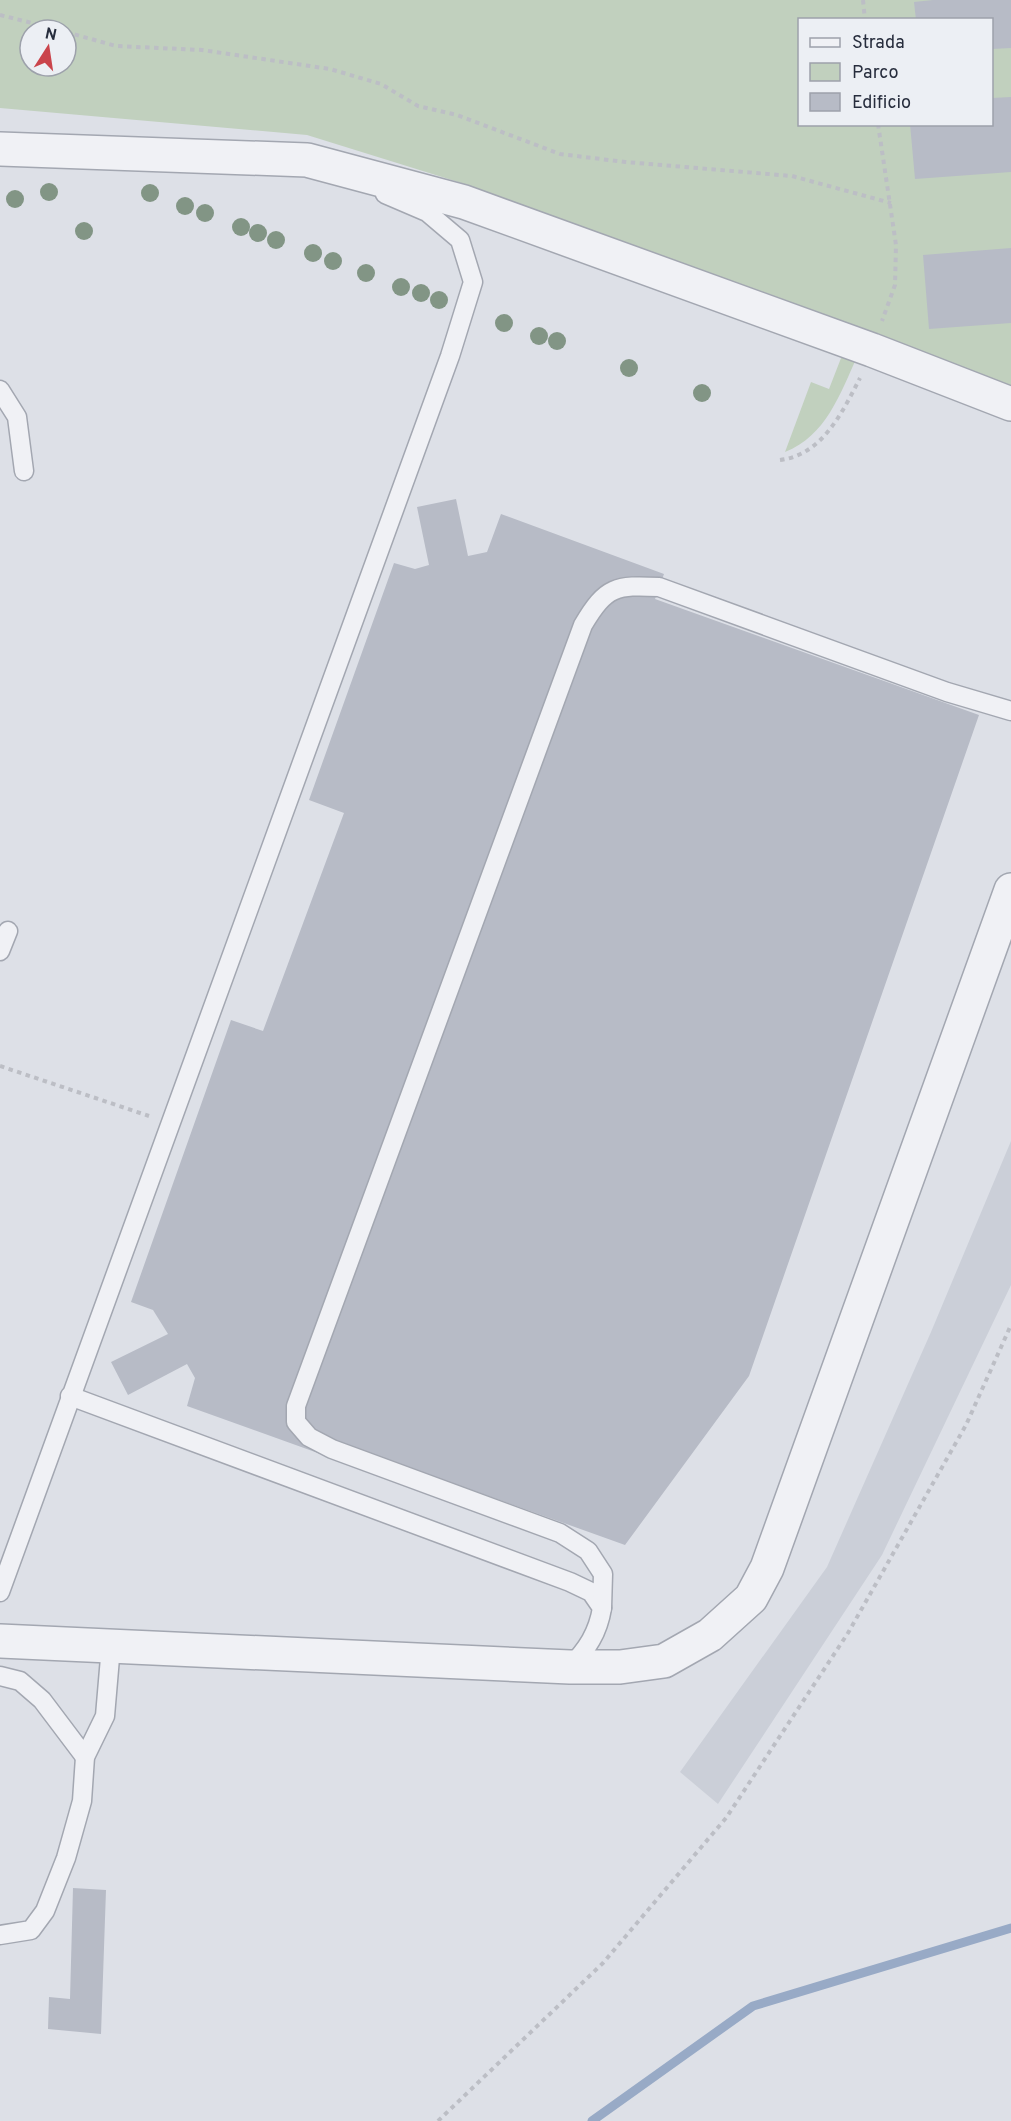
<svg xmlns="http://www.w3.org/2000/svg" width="1011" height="2121" font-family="Overpass,sans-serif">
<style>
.built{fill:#cbcfd8}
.green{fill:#c1d0be;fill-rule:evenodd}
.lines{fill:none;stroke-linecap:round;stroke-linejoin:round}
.stream{stroke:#98aac6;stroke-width:9}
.building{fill:#b7bbc6}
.service-casing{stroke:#a3a7b1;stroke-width:21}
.minor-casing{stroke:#a3a7b1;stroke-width:36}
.path{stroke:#bcbec5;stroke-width:4;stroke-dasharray:4.5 4.5;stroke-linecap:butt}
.service{stroke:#f0f1f5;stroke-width:18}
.minor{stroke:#f0f1f5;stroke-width:33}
.tree{fill:#829585}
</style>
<rect width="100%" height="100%" fill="#dde0e7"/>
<polygon class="built" points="1011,1141 1011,1285 882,1555 718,1804 680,1772 827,1567 931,1332"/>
<g class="green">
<path d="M0 0H1011V388L471 186 307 135 0 108ZM800 20H992V124H800ZM30 30H66V66H30Z"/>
<path d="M843 353 857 357C840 394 826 436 785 452L811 382 829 389Z"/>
</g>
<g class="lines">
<polyline class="stream" points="592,2121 753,2006 1011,1928"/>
</g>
<g class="building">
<polygon points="933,0 1011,0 1011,48 992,49 992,20 916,20 914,2"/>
<polygon points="1011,97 1011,172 915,179 910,124 992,124 992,98"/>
<polygon points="1011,248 1011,323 929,329 923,255"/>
<polygon points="456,499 468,556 487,552 501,514 664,574 655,599 979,715 749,1376 625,1545 335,1441 329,1457 187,1406 195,1378 187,1364 128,1395 111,1362 168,1334 153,1310 131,1302 231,1020 263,1031 344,813 309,800 394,563 415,569 429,565 417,507"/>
<polygon points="73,1888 106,1890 101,2034 48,2029 49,1997 70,1999"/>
</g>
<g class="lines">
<defs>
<g id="service">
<polyline points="0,390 17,417 24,471"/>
<polyline points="0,951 8,931"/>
<path d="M70 1396 570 1582 591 1592 602 1608C598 1633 587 1649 570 1667"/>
<polyline points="0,1592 450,356 473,282 460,240 427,212 385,194"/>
<path d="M602 1608 603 1574 588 1551 560 1533 332 1449 309 1437 296 1422V1406L583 625C606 586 616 585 659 587L947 692 1011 711"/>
<polyline points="0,1676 20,1681 42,1700 85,1757"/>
<polyline points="0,1935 31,1930 45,1911 66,1858 82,1801 85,1757 105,1716 111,1646"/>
</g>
<g id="minor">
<polyline points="0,149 307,160 464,202 872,350 1011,404"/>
<polyline points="0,1641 570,1667 620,1667 664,1661 710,1635 751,1598 767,1568 1011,890"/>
</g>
</defs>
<use href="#service" class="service-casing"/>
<use href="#minor" class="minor-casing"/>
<g class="path">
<polyline points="863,0 865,20"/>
<polyline points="0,15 60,30"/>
<polyline points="66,32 116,46 202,50 330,69 381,84 418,106 457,115 560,154 625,162 792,176 891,203"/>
<polyline points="878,124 896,245 895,285 882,321"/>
<path d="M780 460C822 455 842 413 860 378"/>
<polyline points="0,1066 149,1116"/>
<polyline points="438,2121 603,1963 726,1818 848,1633 966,1425 1011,1325"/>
</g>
<use href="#service" class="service"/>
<use href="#minor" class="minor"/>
</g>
<g class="tree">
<circle cx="49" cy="192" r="9"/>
<circle cx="150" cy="193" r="9"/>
<circle cx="15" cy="199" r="9"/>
<circle cx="185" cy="206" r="9"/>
<circle cx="205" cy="213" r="9"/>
<circle cx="241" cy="227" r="9"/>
<circle cx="84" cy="231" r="9"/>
<circle cx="258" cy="233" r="9"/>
<circle cx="276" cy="240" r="9"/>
<circle cx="313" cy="253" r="9"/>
<circle cx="333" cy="261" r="9"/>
<circle cx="366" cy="273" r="9"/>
<circle cx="401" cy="287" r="9"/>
<circle cx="421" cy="293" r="9"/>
<circle cx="439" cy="300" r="9"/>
<circle cx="504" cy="323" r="9"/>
<circle cx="539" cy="336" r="9"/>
<circle cx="557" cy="341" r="9"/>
<circle cx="629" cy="368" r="9"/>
<circle cx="702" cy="393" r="9"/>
</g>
<rect x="798" y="18" width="195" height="108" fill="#eceff4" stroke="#9da1ab" stroke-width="1.5"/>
<rect x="810" y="38" width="30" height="9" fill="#f0f1f5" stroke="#9da1ab" stroke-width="1.5"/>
<text x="852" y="48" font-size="18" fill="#272d3d">Strada</text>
<rect x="810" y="63" width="30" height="18" fill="#c1d0be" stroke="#9da1ab" stroke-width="1.5"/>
<text x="852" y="78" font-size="18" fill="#272d3d">Parco</text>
<rect x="810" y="93" width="30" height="18" fill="#b7bbc6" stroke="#9da1ab" stroke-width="1.5"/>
<text x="852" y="108" font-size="18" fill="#272d3d">Edificio</text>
<g transform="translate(48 48) rotate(12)"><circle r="28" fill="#eceff4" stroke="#9da1ab" stroke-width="1.5"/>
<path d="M0-4.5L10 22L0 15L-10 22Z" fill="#ca444b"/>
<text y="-9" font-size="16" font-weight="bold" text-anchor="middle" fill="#272d3d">N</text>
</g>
</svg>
